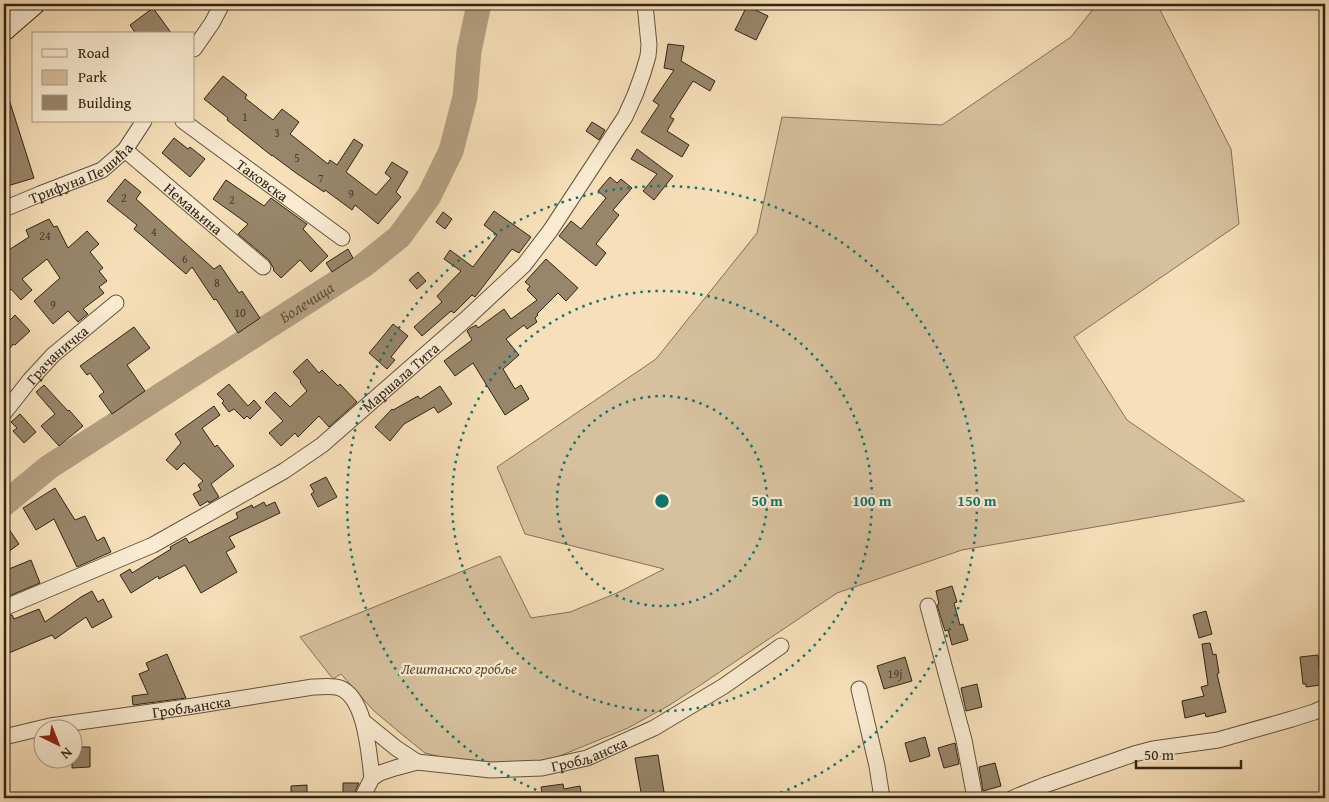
<svg xmlns="http://www.w3.org/2000/svg" width="1329" height="802" font-family="'Gentium Book Plus',serif">
<style>
.green{fill:#d6c09d;stroke:#84725a}
.lines{fill:none;stroke-linecap:round;stroke-linejoin:round}
.river{stroke:#b4a082;stroke-width:25}
.building{fill:#98866b;stroke:#322416}
.street-casing{stroke:#63533f;stroke-width:17}
.secondary-casing{stroke:#322416;stroke-width:23}
.street{stroke:#faebd2;stroke-width:15}
.secondary{stroke:#faebd2;stroke-width:21}
.ring{fill:none;stroke:#0f766e;stroke-width:2.5;stroke-dasharray:2.5 5}
.labels{text-anchor:middle;dominant-baseline:central;stroke-width:4.5;stroke-linejoin:round;paint-order:stroke}
.number-label{font-size:12px;fill:#4c3c2b}
.street-label{font-size:15px;fill:#322416;stroke:#faebd2}
.park-label{font-size:15px;font-style:italic;fill:#5b4b38;stroke:#faebd2}
.water-label{font-size:16px;font-style:italic;fill:#604f3c;stroke:#faebd2}
.centre{fill:#0f766e;stroke:#faebd2;stroke-width:2.5}
.ring-label{font-size:15px;text-anchor:middle;font-weight:bold;fill:#0f766e;stroke:#faebd2;stroke-width:4.5;stroke-linejoin:round;paint-order:stroke}
</style>
<rect width="100%" height="100%" fill="#f7e0b9"/>
<filter id="stains"><feTurbulence type="fractalNoise" baseFrequency=".004" numOctaves="4"/><feColorMatrix values="0 0 0 0 .2 0 0 0 0 .09 0 0 0 0 .02 0 0 0 .5 -.17"/></filter>
<radialGradient id="worn" r=".72"><stop offset=".6" stop-color="#630" stop-opacity="0"/><stop offset="1" stop-color="#630" stop-opacity=".3"/></radialGradient>
<polygon class="green" points="1097,4 1157,4 1231,149 1239,224 1074,337 1127,420 1245,501 962,550 837,593 702,684 668,706 628,728 545,762 519,766 458,761 425,753 399,732 373,710 341,674 333,679 300,637 500,556 531,618 570,612 617,593 664,569 525,534 497,467 656,359 757,233 782,117 942,125 1071,37"/>
<g class="lines">
<path class="river" id="s1" d="M4 504 49 467 364 265 399 237 429 196 451 151 465 97 469 51 479 4"/>
</g>
<g class="building">
<polygon points="747,6 768,16 756,40 735,30"/>
<polygon points="153,8 172,34 136,34 130,25"/>
<polygon points="668,44 684,46 681,61 715,81 710,91 693,81 670,117 674,119 667,131 689,145 682,157 641,132 659,105 653,101 674,70 664,68"/>
<polygon points="223,76 247,95 245,98 273,120 282,109 299,122 290,134 328,164 330,160 337,165 354,139 363,145 346,172 376,195 391,178 385,173 392,162 408,172 396,192 401,197 378,224 355,205 352,210 325,190 324,192 296,173 272,155 272,156 227,120 228,118 204,99"/>
<polygon points="4,90 6,90 34,178 4,187"/>
<polygon points="592,122 605,130 599,140 586,131"/>
<polygon points="174,138 188,149 190,147 205,159 190,177 162,153"/>
<polygon points="637,149 673,176 654,200 643,191 657,174 631,159"/>
<polygon points="610,177 617,183 621,179 632,188 613,210 619,215 596,244 606,253 596,266 559,236 571,221 581,229 606,198 598,191"/>
<polygon points="125,179 141,192 136,199 214,269 220,265 239,293 242,291 260,318 238,333 216,299 214,300 192,267 186,274 134,229 137,225 107,201"/>
<polygon points="226,180 264,206 271,198 304,222 307,224 303,229 328,256 311,272 300,260 281,278 273,270 274,269 269,260 238,234 248,224 213,199"/>
<polygon points="494,211 531,237 519,253 512,249 475,297 472,295 454,313 451,311 422,336 414,327 442,302 437,296 461,271 444,259 450,250 473,267 497,235 484,225"/>
<polygon points="443,212 452,219 445,229 436,222"/>
<polygon points="49,219 54,227 57,226 68,248 87,231 99,244 90,252 103,268 99,271 107,281 99,287 104,293 83,309 88,314 78,322 68,311 53,324 34,301 60,278 47,259 22,279 32,290 21,300 11,289 4,296 4,253 29,237 26,230"/>
<polygon points="348,249 353,258 332,272 326,263"/>
<polygon points="546,259 578,288 566,301 558,293 537,314 538,315 535,318 537,322 527,329 524,325 506,339 519,355 503,369 515,389 521,385 529,399 505,415 473,363 455,376 444,361 472,340 467,331 469,329 476,325 478,328 504,309 511,319 537,300 527,290 530,286 525,282"/>
<polygon points="418,272 426,281 417,289 409,280"/>
<polygon points="15,315 30,331 15,345 13,344 4,357 4,326"/>
<polygon points="393,324 408,336 391,357 395,360 387,369 369,353 380,340"/>
<polygon points="134,327 150,348 127,365 145,391 112,414 99,396 104,392 90,373 87,375 80,366"/>
<polygon points="307,359 319,373 322,370 338,386 340,384 357,402 329,427 319,416 298,437 295,433 281,446 269,433 283,421 265,402 275,392 290,407 307,391 300,382 301,381 293,372"/>
<polygon points="229,384 248,406 254,400 261,408 250,419 247,416 244,419 234,409 229,412 222,403 224,401 217,394"/>
<polygon points="44,385 68,411 69,410 83,426 59,446 41,426 55,414 36,392"/>
<polygon points="440,386 452,404 438,413 434,407 404,424 390,441 375,427 392,409 393,410 418,396 420,399"/>
<polygon points="214,406 220,415 202,428 215,447 217,445 234,466 211,484 219,497 209,503 208,501 200,506 193,494 201,490 198,485 203,481 184,463 177,470 166,460 181,443 175,434"/>
<polygon points="20,414 36,432 24,443 13,431 17,428 11,422"/>
<polygon points="326,477 337,497 318,507 311,494 314,492 310,485"/>
<polygon points="55,488 75,520 85,516 97,541 104,537 111,552 77,567 54,519 36,530 23,508"/>
<polygon points="264,502 266,506 275,502 280,513 229,537 235,547 226,552 237,572 201,593 185,565 159,579 158,576 131,593 120,575 130,569 132,573 171,549 170,547 186,538 189,543 238,518 236,513 252,505 253,508"/>
<polygon points="4,522 19,544 4,555"/>
<polygon points="31,560 40,583 4,598 4,571"/>
<polygon points="952,586 957,602 954,603 960,625 963,624 968,640 952,645 948,630 945,631 937,605 939,604 936,591"/>
<polygon points="92,591 98,602 103,599 112,617 92,628 86,617 55,639 52,635 4,655 4,617 12,615 14,619 39,609 45,622 81,597"/>
<polygon points="1206,611 1212,634 1199,638 1193,615"/>
<polygon points="1210,643 1213,655 1216,654 1219,673 1217,674 1226,712 1206,717 1205,713 1185,718 1182,701 1204,696 1201,687 1208,685 1202,644"/>
<polygon points="167,654 186,698 133,705 132,696 148,694 139,674 149,670 146,663"/>
<polygon points="1318,655 1321,685 1306,687 1306,684 1303,684 1300,657"/>
<polygon points="905,657 912,681 884,689 877,666"/>
<polygon points="977,684 982,707 966,711 961,688"/>
<polygon points="925,737 930,756 910,762 905,743"/>
<polygon points="955,743 959,764 944,768 938,748"/>
<polygon points="72,747 90,747 90,767 72,768"/>
<polygon points="658,755 665,798 642,798 635,758"/>
<polygon points="995,763 1001,786 983,791 979,767"/>
<polygon points="343,783 359,783 353,796 343,796"/>
<polygon points="563,784 564,789 580,786 582,798 543,798 541,787"/>
<polygon points="307,785 307,798 291,798 291,786"/>
</g>
<g class="lines">
<defs>
<g id="street">
<polyline points="194,49 212,23 222,4"/>
<path id="s2" d="M183 121 342 238"/>
<path id="s3" d="M125 150 263 267"/>
<path id="s4" d="M4 209 40 194 102 170 125 150 144 121"/>
<path id="s5" d="M4 413 30 380 53 355 116 303"/>
<polyline points="928,606 964,740 975,798"/>
<path id="s6" d="M4 608 153 545 284 471 322 445 466 319 524 265 550 231 625 117 635 95 643 73 648 56 649 45 645 4"/>
<polyline points="859,689 877,766 882,798"/>
<polyline points="364,722 396,748 417,762"/>
<path id="s7" d="M4 737 50 726 187 707 313 687C322 687 331 685 340 688 366 698 369 755 372 778"/>
<path id="s8" d="M362 798 372 778 380 773 395 768 417 762 491 770 542 768 587 758 654 728 724 686 781 646"/>
<polyline points="1013,798 1045,785 1134,754 1153,749 1218,740 1292,719 1314,712 1325,707"/>
</g>
<polyline id="secondary" points="4,30 34,4"/>
</defs>
<use href="#street" class="street-casing"/>
<use href="#secondary" class="secondary-casing"/>
<use href="#street" class="street"/>
<use href="#secondary" class="secondary"/>
</g>
<g class="ring">
<circle cx="662" cy="501" r="105"/>
<circle cx="662" cy="501" r="210"/>
<path d="M557 798A315 315 0 1 1 767 798"/>
</g>
<g class="labels">
<g class="number-label">
<text x="245" y="116">1</text>
<text x="277" y="132">3</text>
<text x="297" y="157">5</text>
<text x="321" y="178">7</text>
<text x="351" y="193">9</text>
<text x="124" y="197">2</text>
<text x="232" y="199">2</text>
<text x="154" y="231">4</text>
<text x="45" y="235">24</text>
<text x="185" y="258">6</text>
<text x="217" y="282">8</text>
<text x="53" y="304">9</text>
<text x="240" y="312">10</text>
<text x="895" y="673">19j</text>
</g>
<g class="street-label">
<text stroke="none"><textPath href="#s4" startOffset="85">Трифуна Пешића</textPath></text>
<text stroke="none"><textPath href="#s2" startOffset="99">Таковска</textPath></text>
<text stroke="none"><textPath href="#s3" startOffset="90">Немањина</textPath></text>
<text stroke="none"><textPath href="#s5" startOffset="79">Грачаничка</textPath></text>
<text stroke="none"><textPath href="#s6" startOffset="462">Маршала Тита</textPath></text>
<text stroke="none"><textPath href="#s7" startOffset="190">Гробљанска</textPath></text>
<text stroke="none"><textPath href="#s8" startOffset="245">Гробљанска</textPath></text>
</g>
<g class="park-label">
<text x="459" y="668">Лештанско гробље</text>
</g>
<g class="water-label">
<text stroke="none"><textPath href="#s1" startOffset="364">Болечица</textPath></text>
</g>
</g>
<circle cx="662" cy="501" r="8" class="centre"/>
<g class="ring-label">
<text x="767" y="506">50 m</text>
<text x="872" y="506">100 m</text>
<text x="977" y="506">150 m</text>
</g>
<rect width="1329" height="802" fill="none" stroke="#f7e0b9" stroke-width="20"/>
<rect x="5" y="5" width="1319" height="792" fill="none" stroke="#322416" stroke-width="2.5"/>
<rect x="10" y="10" width="1309" height="782" fill="none" stroke="#322416"/>
<rect x="32" y="32" width="162" height="90" fill="#faebd2" stroke="#aa9b87"/>
<rect x="42" y="49" width="25" height="8" fill="#faebd2" stroke="#aa9b87"/>
<text x="78" y="58" font-size="15" fill="#322416">Road</text>
<rect x="42" y="70" width="25" height="15" fill="#d6c09d" stroke="#aa9b87"/>
<text x="78" y="82" font-size="15" fill="#322416">Park</text>
<rect x="42" y="95" width="25" height="15" fill="#98866b" stroke="#aa9b87"/>
<text x="78" y="108" font-size="15" fill="#322416">Building</text>
<g transform="translate(58 744) rotate(137)"><circle r="24" fill="#faebd2" stroke="#aa9b87"/>
<path d="M0-4L9 19L0 12L-9 19Z" fill="#8f2418"/>
<text y="-8" font-size="14" font-weight="bold" text-anchor="middle" fill="#322416">N</text>
</g>
<path d="M1136 760v8h105v-8" fill="none" stroke="#322416" stroke-width="2.5"/>
<text x="1144" y="760" font-size="15" fill="#322416" stroke="#faebd2" stroke-width="4" paint-order="stroke">50 m</text>
<rect width="100%" height="100%" filter="url(#stains)"/>
<rect width="100%" height="100%" fill="url(#worn)"/>
</svg>
